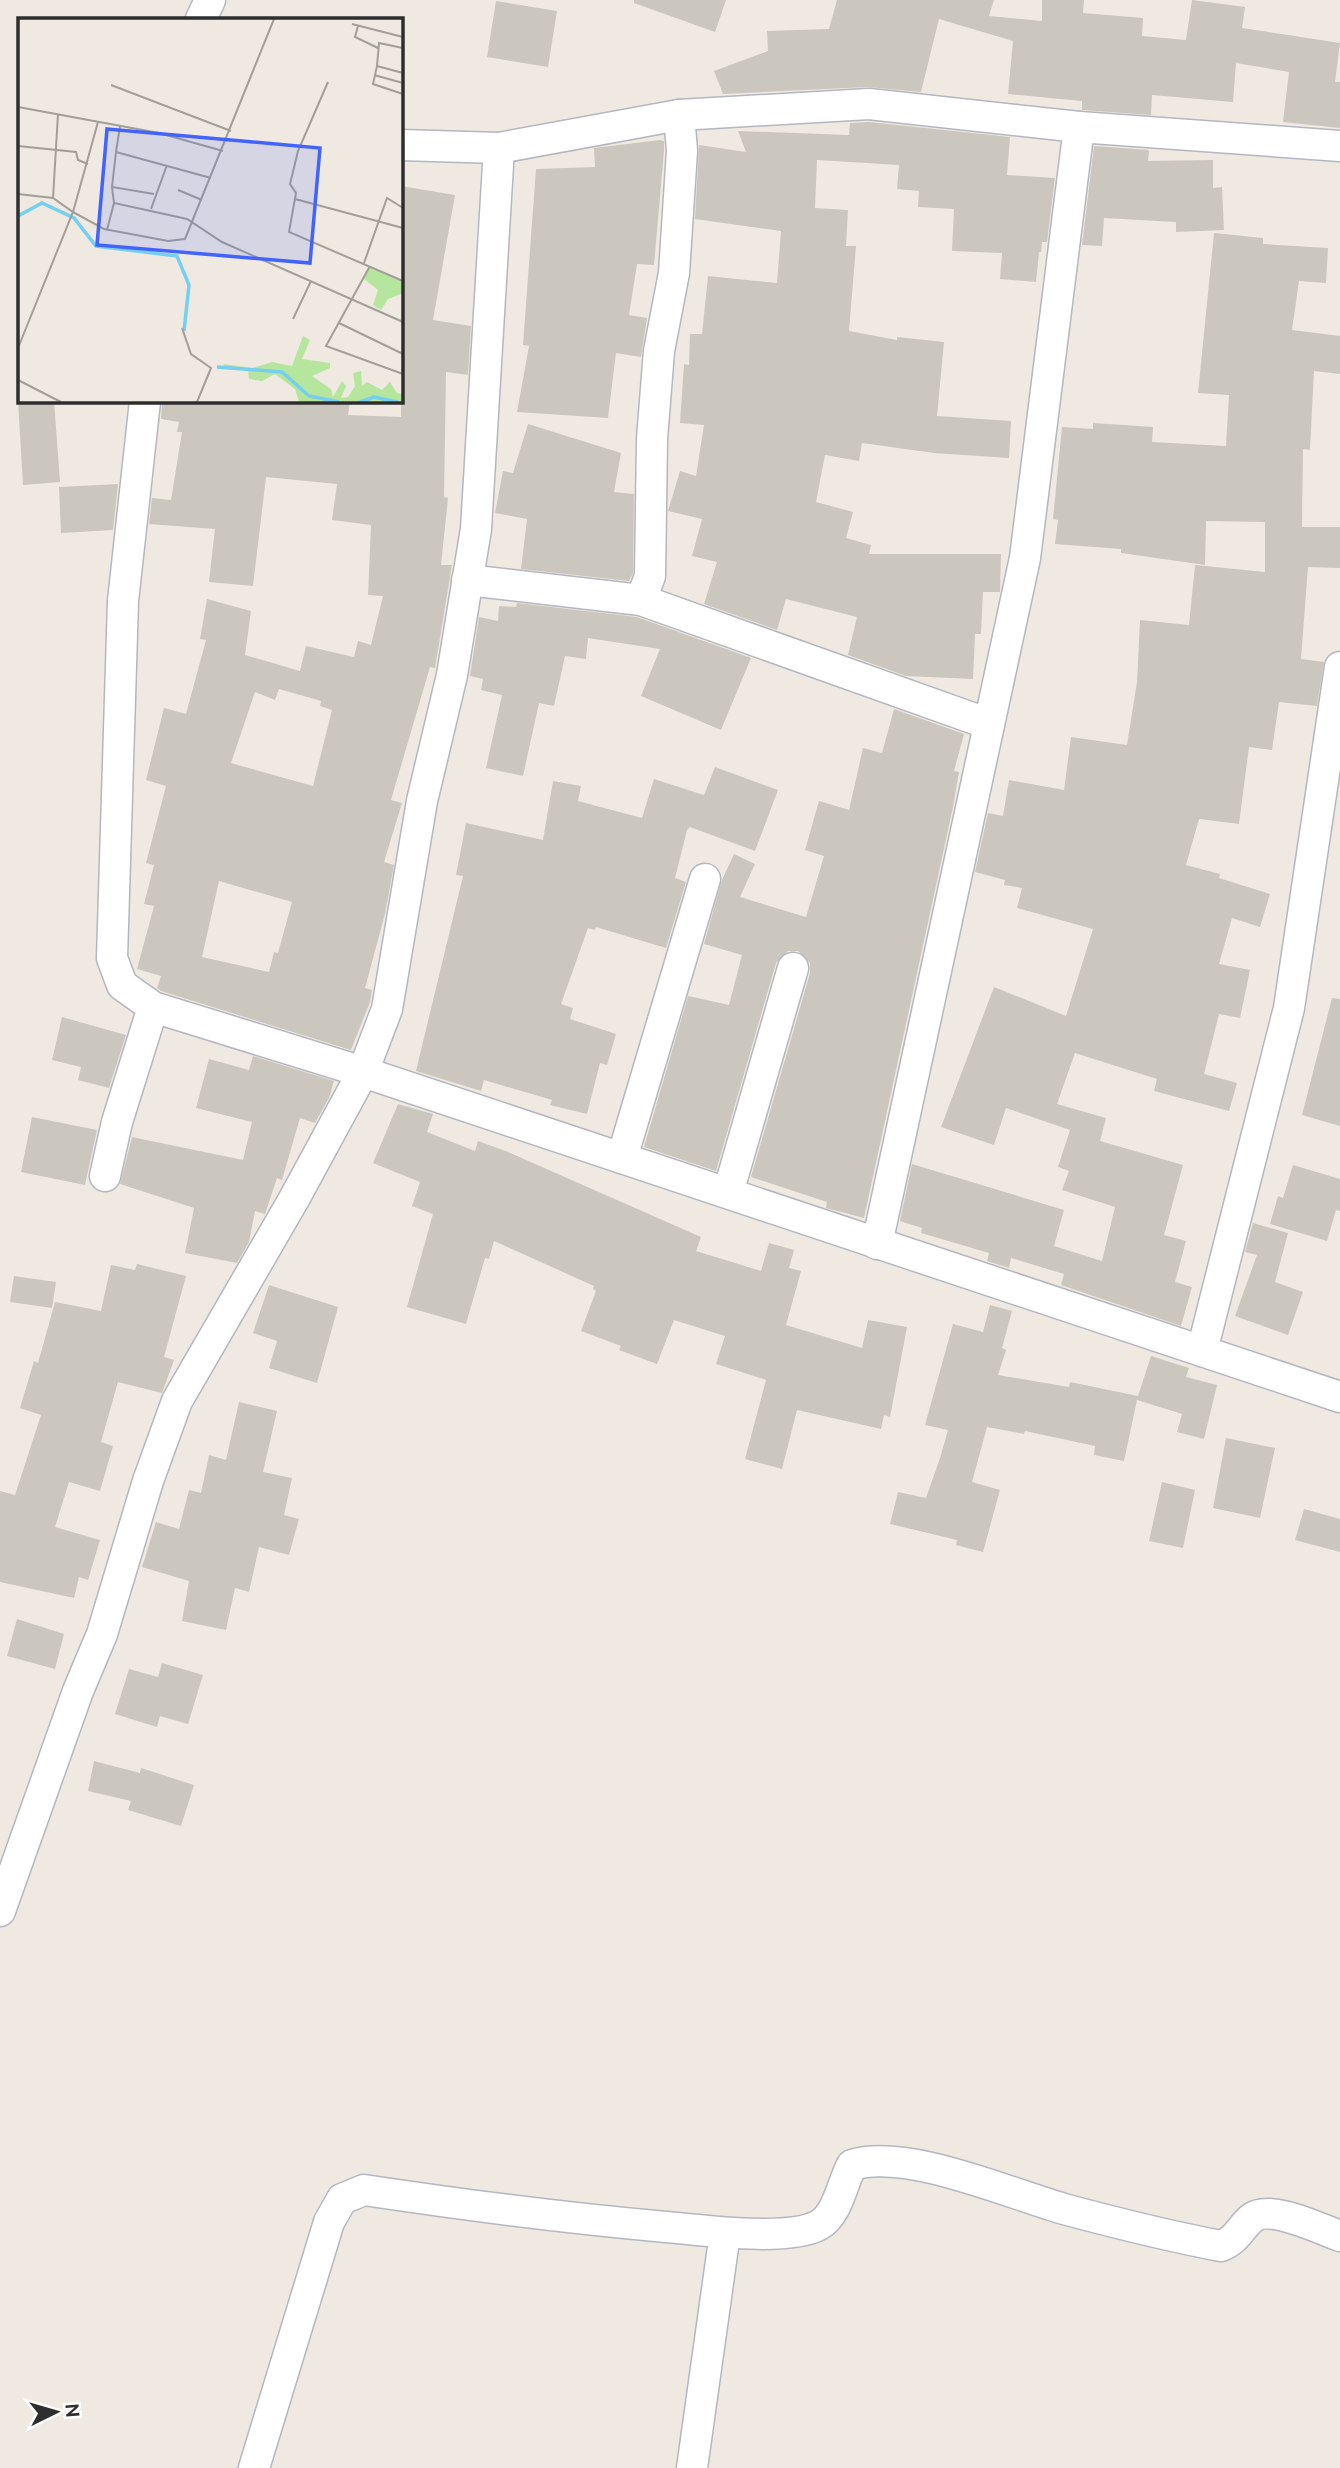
<svg xmlns="http://www.w3.org/2000/svg" width="1340" height="2468" font-family="Ubuntu,sans-serif">
<style>
.building{fill:#cbc7bf;fill-rule:evenodd}
.lines{fill:none;stroke-linecap:round;stroke-linejoin:round}
.minor-casing{stroke:#b4b7c1;stroke-width:33}
.minor{stroke:#fff;stroke-width:30}
.inset-river{fill:none;stroke:#75cff0;stroke-width:3.5}
.inset-road{fill:none;stroke:#a29e99;stroke-width:2}
.view{fill:#4264fb;fill-opacity:0.15;stroke:#4264fb;stroke-width:3.5}
.inset-edge{fill:none;stroke:#2e2e2e;stroke-width:3.5}
</style>
<rect width="100%" height="100%" fill="#efe9e1"/>
<g class="building">
<polygon points="634,0 726,0 715,32 634,3"/>
<polygon points="837,0 994,0 989,16 1042,21 1042,0 1084,0 1083,13 1143,18 1142,36 1186,40 1192,0 1245,7 1242,28 1340,43 1335,82 1340,82 1340,128 1283,122 1289,72 1236,63 1233,102 1152,95 1151,115 1082,110 1082,101 1008,94 1013,41 939,19 921,92 868,87 723,94 714,71 768,51 767,31 829,29"/>
<polygon points="496,1 557,11 548,67 487,57"/>
<polygon points="869,122 1010,137 1007,175 1055,178 1047,242 1042,242 1041,252 1039,252 1036,282 1000,279 1002,253 952,251 954,209 918,207 919,191 897,189 899,165 817,160 815,208 848,210 846,246 856,246 849,331 897,340 897,337 944,342 937,416 1011,421 1009,458 934,453 862,443 859,461 825,455 816,502 853,512 846,538 871,545 869,554 1001,554 1000,592 983,592 981,634 975,634 973,679 906,676 848,655 857,617 786,599 777,630 704,604 717,562 692,556 702,519 668,511 680,471 696,476 704,425 680,423 684,364 689,365 690,334 702,334 708,276 777,283 781,231 695,219 699,145 746,152 738,131 849,135 850,123"/>
<polygon points="660,140 664,141 664,151 654,265 637,264 629,315 647,318 641,357 616,353 608,418 517,412 529,346 523,345 536,169 595,167 594,148"/>
<polygon points="1094,146 1149,150 1148,161 1213,160 1213,188 1222,187 1224,230 1176,232 1176,222 1104,218 1102,246 1082,245"/>
<path d="M401 186 455 195 433 320 471 326 468 375 446 372 444 497 448 498 441 565H452L435 668 430 667 391 800 402 803 384 862 394 865 385 914 365 988 372 990 370 1002 351 1050 161 991 157 988 161 976 137 969 154 906 144 904 154 865 146 863 166 786 146 780 164 708 186 714 206 640 200 639 207 599 251 611 245 655 300 671 306 646 354 657 358 641 371 645 383 596 368 595 371 525 332 520 337 484 266 477 253 586 209 582 215 529 149 524 152 498 171 500 182 432H177L179 422 161 419 162 401H350L348 415 401 417ZM279 689 321 701 320 706 332 710 313 786 231 763 255 692 275 700ZM219 881 292 902 278 953 274 952 269 972 202 957Z"/>
<polygon points="1214,233 1263,238 1263,244 1328,248 1326,283 1299,281 1292,330 1340,336 1340,374 1314,371 1310,450 1303,449 1302,527 1340,527 1340,568 1308,567 1301,659 1324,662 1317,706 1279,702 1272,750 1249,747 1239,824 1199,819 1186,865 1220,874 1219,878 1270,894 1260,927 1232,918 1219,964 1250,970 1240,1018 1219,1014 1204,1074 1237,1083 1229,1111 1154,1091 1157,1079 1075,1053 1057,1104 1106,1118 1100,1141 1183,1165 1164,1235 1186,1241 1175,1282 1192,1287 1181,1326 1061,1285 1064,1274 1011,1258 1009,1268 987,1261 989,1253 921,1233 922,1228 900,1221 912,1164 1064,1210 1054,1246 1102,1261 1115,1207 1062,1190 1069,1171 1058,1167 1070,1130 1006,1108 994,1145 941,1127 994,987 1066,1016 1093,929 1017,908 1022,888 1004,885 1005,880 975,872 988,813 1003,816 1009,780 1064,790 1071,737 1127,745 1137,682 1140,620 1189,625 1195,565 1265,572 1265,522 1206,521 1205,565 1121,553 1121,549 1055,544 1058,520 1053,519 1062,427 1093,429 1093,423 1153,427 1152,442 1226,446 1229,395 1198,393"/>
<polygon points="18,401 54,401 60,482 23,485"/>
<polygon points="528,424 621,453 614,492 634,494 633,573 629,581 521,569 527,519 495,513 503,471 513,473"/>
<polygon points="118,484 113,530 61,533 59,487"/>
<polygon points="517,603 637,617 751,658 721,730 641,696 660,649 588,638 586,659 565,656 554,706 539,703 523,776 486,768 502,695 481,690 483,679 470,676 479,617 498,621 499,606 516,607"/>
<polygon points="894,709 964,734 954,771 959,772 953,807 864,1218 826,1208 827,1202 751,1177 810,973 810,963 798,951 788,951 776,963 716,1171 644,1147 688,996 729,1005 742,955 704,944 722,880 734,854 755,864 740,897 806,917 824,856 805,850 819,801 849,810 863,748 882,753"/>
<polygon points="715,767 778,790 755,851 690,827 687,830 675,878 686,882 666,948 596,927 595,930 588,928 561,1004 573,1008 570,1019 616,1034 607,1065 600,1063 587,1114 550,1105 552,1100 484,1080 481,1091 416,1071 463,876 456,875 466,823 543,840 553,781 581,786 578,801 642,818 654,779 704,795"/>
<polygon points="1332,998 1340,999 1340,1126 1302,1115"/>
<polygon points="62,1017 126,1035 109,1088 78,1080 81,1067 52,1060"/>
<polygon points="253,1056 334,1081 329,1098 315,1123 300,1118 282,1180 277,1178 265,1214 255,1211 249,1242 237,1263 185,1253 194,1208 120,1184 132,1137 243,1160 252,1122 196,1108 209,1059 249,1070"/>
<polygon points="398,1104 433,1114 427,1132 475,1151 478,1141 508,1152 701,1237 696,1251 761,1271 769,1243 794,1250 789,1268 801,1271 786,1325 862,1348 868,1320 907,1327 890,1417 884,1415 881,1429 797,1410 782,1469 745,1459 766,1380 716,1364 725,1336 674,1320 657,1364 619,1350 621,1346 581,1331 596,1291 593,1289 594,1286 494,1241 489,1259 485,1258 466,1324 407,1307 433,1214 412,1206 420,1182 373,1163"/>
<polygon points="32,1117 97,1130 85,1185 21,1172"/>
<polygon points="1293,1165 1340,1179 1340,1211 1336,1210 1327,1241 1270,1224 1278,1196 1283,1198"/>
<polygon points="1253,1223 1288,1233 1275,1282 1303,1292 1288,1335 1235,1316 1257,1255 1245,1252"/>
<polygon points="137,1264 186,1276 164,1357 174,1360 162,1393 118,1382 101,1442 113,1446 100,1491 69,1482 55,1527 100,1540 88,1580 79,1577 74,1598 0,1582 0,1491 15,1495 41,1415 20,1408 34,1361 38,1363 55,1302 101,1311 111,1265 135,1270"/>
<polygon points="14,1276 56,1282 52,1308 10,1302"/>
<polygon points="269,1285 338,1307 317,1383 269,1368 277,1341 253,1333"/>
<polygon points="990,1305 1012,1311 1002,1348 1006,1350 998,1375 1069,1387 1070,1382 1138,1396 1137,1399 1151,1356 1189,1368 1186,1377 1217,1385 1204,1439 1177,1432 1182,1414 1137,1400 1124,1461 1094,1455 1095,1446 1025,1431 1024,1434 987,1427 972,1482 1000,1490 983,1552 956,1545 957,1540 890,1524 898,1492 926,1498 940,1458 948,1430 925,1425 953,1324 983,1332"/>
<polygon points="239,1402 277,1411 263,1472 292,1478 284,1515 299,1519 289,1555 259,1547 249,1592 235,1588 226,1630 182,1621 189,1581 142,1567 156,1522 179,1529 189,1490 201,1493 209,1455 226,1460"/>
<polygon points="1226,1438 1275,1448 1260,1518 1213,1508"/>
<polygon points="1162,1482 1195,1490 1183,1548 1149,1541"/>
<polygon points="1304,1509 1340,1519 1340,1552 1295,1540"/>
<polygon points="17,1619 64,1634 55,1669 7,1656"/>
<polygon points="162,1663 203,1675 188,1724 160,1716 157,1727 115,1714 129,1669 158,1677"/>
<polygon points="94,1761 140,1773 141,1768 194,1785 181,1826 128,1810 131,1801 88,1791"/>
</g>
<g class="lines">
<defs>
<g id="minor">
<polyline points="201,19 210,0"/>
<polyline points="401,145 499,148"/>
<polyline points="145,401 123,601 112,958 122,985 153,1007 363,1072 1340,1397"/>
<polyline points="467,580 641,600 989,724"/>
<polyline points="641,600 650,576 652,439 659,351 674,273 682,151 679,115 869,104 1079,127"/>
<polyline points="622,1158 705,879"/>
<polyline points="105,1176 117,1122 153,1007"/>
<polyline points="728,1193 793,968"/>
<polyline points="877,1244 1025,558 1079,127 1340,146"/>
<polyline points="1202,1351 1289,1008 1340,667"/>
<polyline points="0,1911 78,1691 102,1634 148,1481 177,1401 294,1199 363,1072 387,1009 422,801 452,675 476,529 499,148 679,115"/>
<path d="M254 2468 329 2222 342 2199 364 2190C464 2205 564 2218 666 2227 701 2230 789 2242 819 2225 838 2214 842 2183 852 2165 906 2148 1008 2193 1064 2209 1116 2223 1168 2236 1221 2246 1237 2240 1240 2228 1252 2218 1270 2204 1320 2229 1340 2236"/>
<polyline points="692,2468 725,2233"/>
</g>
</defs>
<use href="#minor" class="minor-casing"/>
<use href="#minor" class="minor"/>
</g>
<g transform="translate(18 18)">
<rect width="385" height="385" fill="#efe9e1"/>
<path d="M352 248 384 263 385 275 370 281 363 292 355 287 360 272 346 261ZM285 318 292 322 284 341 312 345V350L294 358 313 371 315 379 324 363 328 368 323 380 330 379 337 368 335 355 343 353 344 368 349 364 364 372 372 364 379 375 385 376V384H281L277 371 257 356 244 363 231 361 230 352 204 350 206 346 234 350 254 344 274 348Z" fill="#b6e59e"/>
<path class="inset-river" d="M0 198 24 185 56 200 78 228 159 238 171 267 166 313M199 349 264 354 291 378 321 384M342 384 356 379 380 384"/>
<path class="inset-road" d="M334 6 385 19M340 8 337 19 360 30M359 48 361 25 385 30M385 55 359 48 355 66 385 76M356 57 385 65M310 64 280 133 272 166 278 175 271 214 385 263M93 67 213 113M0 89 141 115 205 133M102 108 98 134 193 160M0 128 58 134 60 142 70 146M98 134 94 169 136 176M94 169 96 185 169 201 204 224 385 304M160 172 184 182M0 176 35 180 55 194 80 104M35 180 40 96M277 181 385 210M133 191 149 147M89 212 96 185M346 245 369 180 385 190M352 248 308 328 385 356M275 301 293 263M321 305 385 336M164 310 173 336 193 350 179 384M0 330 55 194 86 211 150 223 167 221 256 1M0 362 43 384"/>
<path class="view" d="M89 111 302 130 292 245 79 227Z"/>
<rect width="385" height="385" class="inset-edge"/>
</g>
<g transform="translate(56 2412) rotate(85)" stroke="#ffffff" stroke-width="5" paint-order="stroke">
<path d="M0-5L12 26L0 18L-12 26Z" fill="#2e2e2e"/>
<text y="-10" font-size="19" font-weight="bold" text-anchor="middle" fill="#2e2e2e">N</text>
</g>
</svg>
